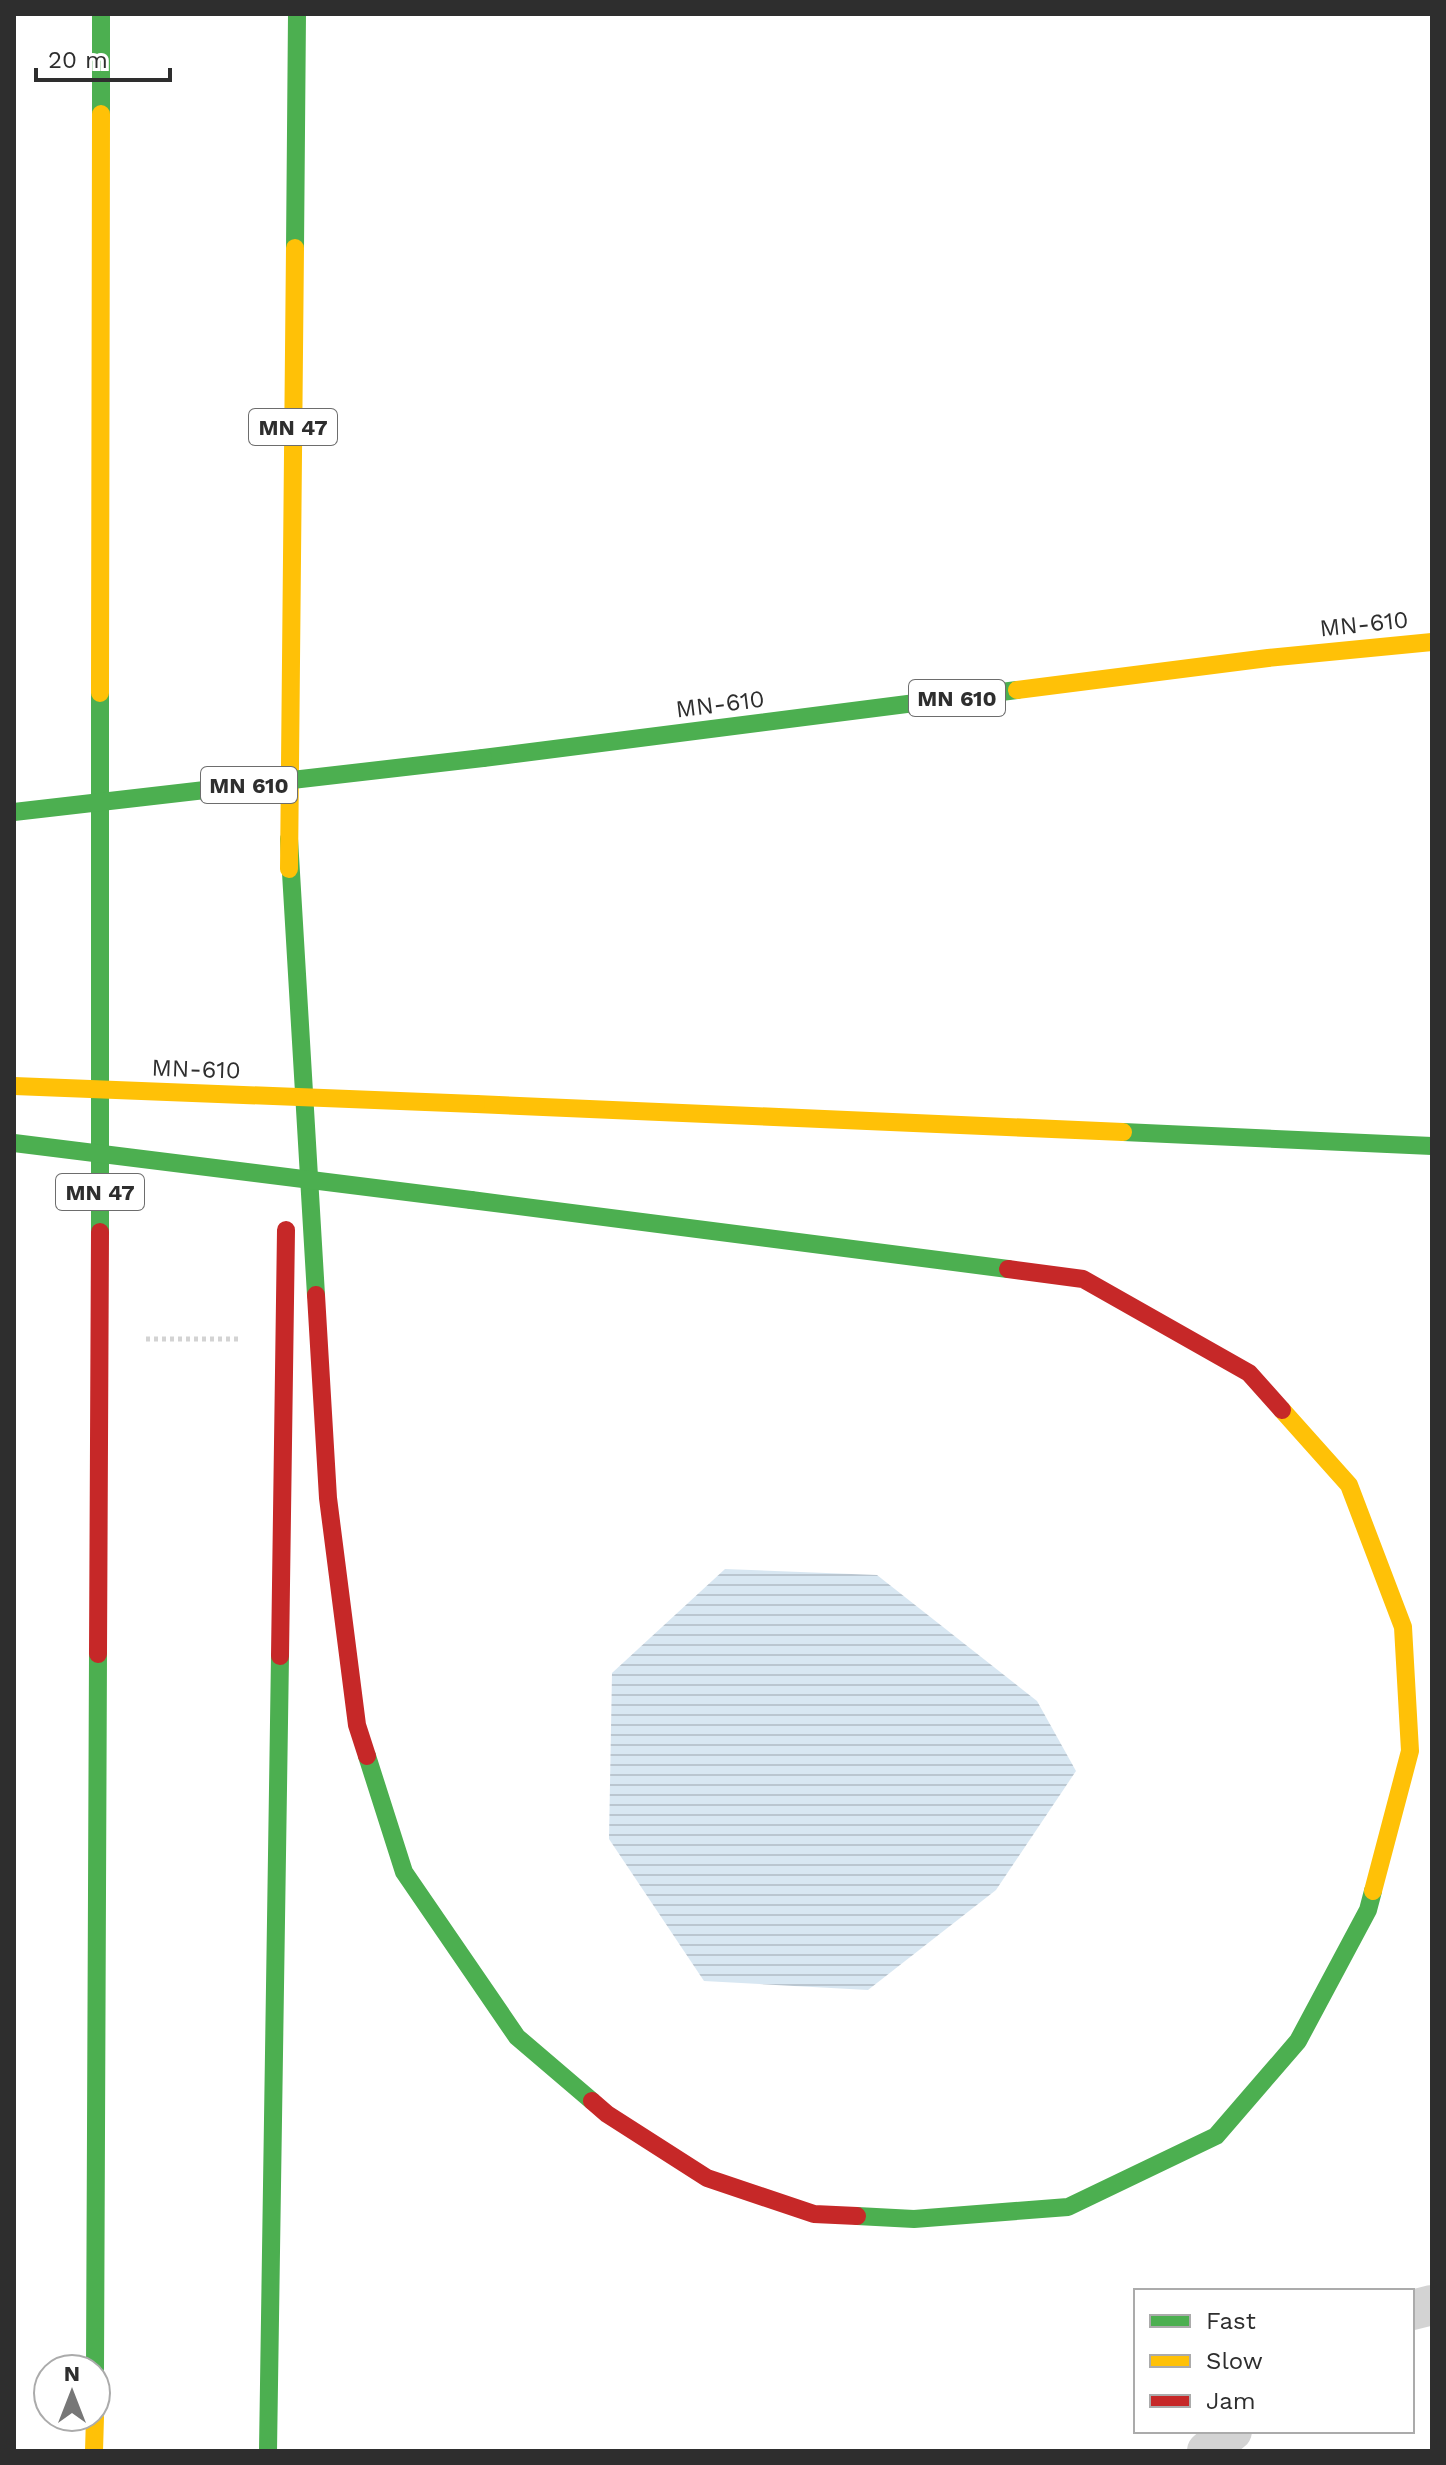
<svg xmlns="http://www.w3.org/2000/svg" width="1446" height="2465" font-family="'Work Sans',sans-serif">
<style>
.water{fill:url(#water-rules)}
.lines{fill:none;stroke-linecap:round;stroke-linejoin:round}
.path{stroke:#d3d3d3;stroke-width:5;stroke-dasharray:4 4;stroke-linecap:butt}
.street{stroke:#d3d3d3;stroke-width:40}
.fast{stroke:#4caf50;stroke-width:18}
.slow{stroke:#ffc107;stroke-width:18}
.jam{stroke:#c62828;stroke-width:18}
.fast-bridge{stroke:#4caf50;stroke-width:18}
.slow-bridge{stroke:#ffc107;stroke-width:18}
.labels{text-anchor:middle;dominant-baseline:central;stroke-width:8;stroke-linejoin:round;paint-order:stroke}
.shield{fill:#fff;stroke:#6d6d6d;stroke-width:2}
.shield-label{font-size:22px;font-weight:bold;fill:#2e2e2e}
.street-label{font-size:24px;fill:#2e2e2e;stroke:#fff}
</style>
<defs>
<pattern id="water-rules" width="6" height="5" patternUnits="userSpaceOnUse" patternTransform="scale(2)"><rect width="6" height="5" fill="#d8e7f2"/><path d="M0 2.5h6" fill="none" stroke="#bac6d0"/></pattern>
</defs>
<rect width="100%" height="100%" fill="#fff"/>
<polygon class="water" points="725,1569 877,1575 1037,1701 1076,1771 996,1890 868,1990 704,1981 609,1839 612,1673"/>
<g class="lines">
<polyline class="path" points="146,1339 240,1339"/>
<g class="street">
<polyline points="1412,2310 1432,2305"/>
<polyline points="1207,2451 1232,2431"/>
</g>
<g class="fast">
<polyline points="101,114 101,14"/>
<polyline points="295,248 297,14"/>
<polyline points="483,758 1017,690"/>
<polyline points="289,839 316,1295"/>
<polyline points="1123,1132 1432,1146"/>
<polyline points="471,1200 1008,1269"/>
<polyline points="100,1232 100,693"/>
<polyline points="367,1756 404,1872 517,2037 592,2101"/>
<polyline points="857,2216 914,2219 1068,2207 1216,2136 1298,2041 1368,1910 1373,1891"/>
<polyline points="95,2369 98,1654"/>
<polyline points="268,2451 280,1656"/>
</g>
<g class="slow">
<polyline points="1017,690 1268,658 1432,642"/>
<polyline points="100,693 101,114"/>
<polyline points="289,869 295,248"/>
<polyline points="476,1104 1123,1132"/>
<polyline points="1282,1410 1349,1485 1403,1627 1410,1751 1373,1891"/>
<polyline points="94,2451 95,2417"/>
</g>
<g class="jam">
<polyline points="1008,1269 1083,1279 1249,1373 1282,1410"/>
<polyline points="316,1295 328,1498 357,1725 367,1756"/>
<polyline points="98,1654 100,1232"/>
<polyline points="280,1656 286,1230"/>
<polyline points="592,2101 607,2114 707,2178 814,2214 857,2216"/>
</g>
<g class="fast-bridge">
<polyline points="14,812 483,758"/>
<polyline points="14,1143 471,1200"/>
</g>
<polyline class="slow-bridge" points="14,1086 476,1104"/>
</g>
<g class="labels">
<g class="shield">
<rect x="249" y="409" width="88" height="36" rx="6"/>
<rect x="909" y="680" width="96" height="36" rx="6"/>
<rect x="201" y="767" width="96" height="36" rx="6"/>
<rect x="56" y="1174" width="88" height="36" rx="6"/>
</g>
<g class="shield-label">
<text x="293" y="427">MN 47</text>
<text x="957" y="698">MN 610</text>
<text x="249" y="785">MN 610</text>
<text x="100" y="1192">MN 47</text>
</g>
<g class="street-label">
<text transform="translate(1364 624) rotate(-6)">MN-610</text>
<text transform="translate(720 704) rotate(-7)">MN-610</text>
<text transform="translate(196 1069) rotate(2)">MN-610</text>
</g>
</g>
<rect width="1446" height="2465" fill="none" stroke="#2e2e2e" stroke-width="32"/>
<rect x="1134" y="2289" width="280" height="144" fill="#ffffff" stroke="#ababab" stroke-width="2"/>
<rect x="1150" y="2315" width="40" height="12" fill="#4caf50" stroke="#ababab" stroke-width="2"/>
<text x="1206" y="2329" font-size="24" fill="#2e2e2e">Fast</text>
<rect x="1150" y="2355" width="40" height="12" fill="#ffc107" stroke="#ababab" stroke-width="2"/>
<text x="1206" y="2369" font-size="24" fill="#2e2e2e">Slow</text>
<rect x="1150" y="2395" width="40" height="12" fill="#c62828" stroke="#ababab" stroke-width="2"/>
<text x="1206" y="2409" font-size="24" fill="#2e2e2e">Jam</text>
<g transform="translate(72 2393)"><circle r="38" fill="#ffffff" stroke="#ababab" stroke-width="2"/>
<path d="M0-6L14 30L0 20L-14 30Z" fill="#777777"/>
<text y="-12" font-size="22" font-weight="bold" text-anchor="middle" fill="#2e2e2e">N</text>
</g>
<path d="M36 68v12h134v-12" fill="none" stroke="#2e2e2e" stroke-width="4"/>
<text x="48" y="68" font-size="24" fill="#2e2e2e" stroke="#ffffff" stroke-width="6" paint-order="stroke">20 m</text>
</svg>
